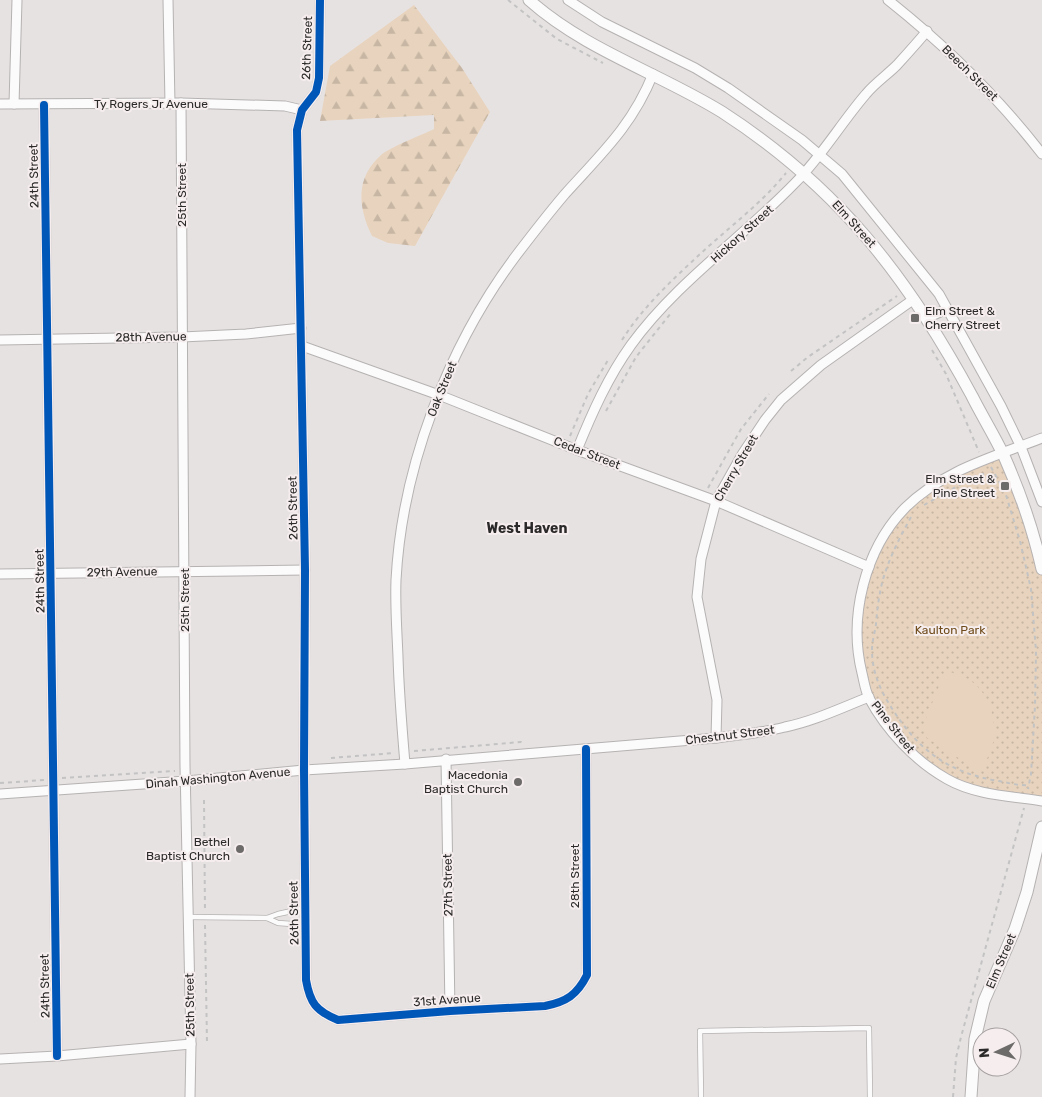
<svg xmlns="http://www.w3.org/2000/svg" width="1042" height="1097" font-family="Rubik,sans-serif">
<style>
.grass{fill:url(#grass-dots)}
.forest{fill:url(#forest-firs)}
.pitch{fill:#e8d4be}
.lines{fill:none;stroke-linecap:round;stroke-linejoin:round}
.service-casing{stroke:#b6b2b2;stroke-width:6}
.minor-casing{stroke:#b6b2b2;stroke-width:11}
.tertiary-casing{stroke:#b6b2b2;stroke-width:13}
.path{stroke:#c3c3c3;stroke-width:2;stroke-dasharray:4 4;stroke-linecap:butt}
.service{stroke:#fbfbfb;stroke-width:4.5}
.minor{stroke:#fbfbfb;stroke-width:9}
.tertiary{stroke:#fbfbfb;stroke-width:11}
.cycleway-casing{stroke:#f6eeee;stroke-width:11}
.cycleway{stroke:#0057b8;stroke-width:8}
.poi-dot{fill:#6d6a6a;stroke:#f6eeee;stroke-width:2}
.labels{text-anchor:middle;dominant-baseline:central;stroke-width:4;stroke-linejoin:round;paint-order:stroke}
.street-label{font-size:12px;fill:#2b2929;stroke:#f6eeee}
.poi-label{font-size:12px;fill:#2b2929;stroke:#f6eeee;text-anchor:end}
.park-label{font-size:12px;fill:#6f4b1a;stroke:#f6eeee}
.neighbourhood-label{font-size:14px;font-weight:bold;fill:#2b2929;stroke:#f6eeee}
</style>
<defs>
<pattern id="grass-dots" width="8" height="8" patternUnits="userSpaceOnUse" patternTransform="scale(1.25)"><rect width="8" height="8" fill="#e8d4be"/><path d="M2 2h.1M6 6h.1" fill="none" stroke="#c7b6a3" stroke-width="1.8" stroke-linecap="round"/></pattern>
<pattern id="forest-firs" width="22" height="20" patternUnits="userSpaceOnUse" patternTransform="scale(1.25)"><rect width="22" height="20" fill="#e8d4be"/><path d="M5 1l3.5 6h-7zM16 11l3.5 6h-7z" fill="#c7b6a3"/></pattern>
</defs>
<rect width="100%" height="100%" fill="#e7e2e2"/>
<polygon class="grass" points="1003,454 1042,569 1042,801 971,789 916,757 869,697 857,623 877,548 926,489"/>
<path class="forest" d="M414 5 462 68 490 112 415 246 388 243 372 236C358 207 355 178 381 155 390 147 422 135 434 129V115L320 121 330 66Z"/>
<path class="pitch" d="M945 671C950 672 955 673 960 675 988 686 999 719 992 747 990 755 984 764 979 771L927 738 924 728 925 721Z"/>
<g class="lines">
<defs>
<g id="service">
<polyline points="306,908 278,914 267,918 278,923 306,925"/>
<polyline points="188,917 267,918"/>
<polyline points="701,1097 700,1031 869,1028 870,1097"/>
</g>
<g id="minor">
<polyline points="168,0 170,104"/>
<path d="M320 0 319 78 316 92 302 110 297 130 305 570 304 770 306 980C310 1003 316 1011 338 1020L450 1011 545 1006C566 1002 577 995 587 975L586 749"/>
<polyline points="568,0 602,22 695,68 728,88 802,140 842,174 939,294 1001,406 1021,447 1042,502"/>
<path d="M888 0C946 46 997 96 1042 154"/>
<polyline points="181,103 185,766 191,1044 190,1097"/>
<polyline points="0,104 181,103 285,106 302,110"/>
<polyline points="14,104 17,0"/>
<polyline points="44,105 57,1056"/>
<polyline points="927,318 947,309"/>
<polyline points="0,340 182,337 246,334 301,328"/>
<polyline points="302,346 439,395 577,450 716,501 869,567"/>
<path d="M1042 438C994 457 943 470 905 508 865 549 848 617 862 673 864 681 865 690 869 698 886 730 915 761 947 779 975 795 1010 796 1042 801"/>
<path d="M577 450C592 413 608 377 631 345 676 283 742 238 795 183 822 156 841 123 866 94 875 83 887 75 897 65 907 54 917 43 927 31"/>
<polyline points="0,574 305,570"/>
<polyline points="716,738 717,700 697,597 701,559 716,501 743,453 765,420 781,400 821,365 914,299"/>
<polyline points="446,759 450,1011"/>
<path d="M405 764C402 728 399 693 398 657 397 631 395 606 396 580 402 467 448 347 515 257 531 236 548 214 565 194 601 154 632 126 653 74"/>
<path d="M0 794 186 781 304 770 405 764 716 738C739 735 762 733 785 727 814 721 841 708 869 697"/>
<polyline points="0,1059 57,1056 191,1044"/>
</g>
<g id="tertiary">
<path d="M529 0C585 50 659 73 722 112 838 187 907 276 972 396 982 416 994 435 1004 456 1020 492 1033 529 1042 569"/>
<polyline points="971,1097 975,1039 984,1001 1015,929 1027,892 1042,827"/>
</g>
</defs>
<use href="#service" class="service-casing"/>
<use href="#minor" class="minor-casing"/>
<use href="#tertiary" class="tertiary-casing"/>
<g class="path">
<polyline points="508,0 557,39 603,63"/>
<path d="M622 340C642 308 672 280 699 255 728 228 761 204 786 173"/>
<polyline points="932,350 946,374 979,452"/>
<polyline points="791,371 808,357 897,296"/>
<polyline points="606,411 636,357 671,313"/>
<polyline points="570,436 588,394 608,360"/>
<polyline points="991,467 1006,495 1020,541 1031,589 1036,651 1035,706 1031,774 1028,789"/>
<polyline points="708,488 741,429 769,394"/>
<polyline points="924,505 977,475 984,474 996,477"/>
<path d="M911 517C900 537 888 560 882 583 879 596 877 610 876 624 875 632 872 641 872 650 872 673 881 692 893 710 920 752 950 773 999 781 1009 783 1019 786 1029 785"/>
<polyline points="414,751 521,742 522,744"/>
<polyline points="331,758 394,753"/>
<polyline points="62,778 175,771"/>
<polyline points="0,783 45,780"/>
<polyline points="204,800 205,911"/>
<polyline points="205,925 207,1043"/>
<polyline points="953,1097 956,1058 961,1037 1024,808"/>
</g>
<use href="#service" class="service"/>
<use href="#minor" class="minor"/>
<use href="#tertiary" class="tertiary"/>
<defs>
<g id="cycleway">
<path d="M320 0 319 78 316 92 302 110 297 130 305 570 304 770 306 980C310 1003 316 1011 338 1020L450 1011 545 1006C566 1002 577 995 587 975L586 749"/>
<polyline points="44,105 57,1056"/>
</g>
</defs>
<use href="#cycleway" class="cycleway-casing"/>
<use href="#cycleway" class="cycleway"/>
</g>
<g class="poi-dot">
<rect x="910" y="313" width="10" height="10" rx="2.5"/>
<rect x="1000" y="481" width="10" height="10" rx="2.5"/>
<circle cx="518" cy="782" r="5"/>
<circle cx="240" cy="849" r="5"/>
</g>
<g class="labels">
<g class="street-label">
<text transform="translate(307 48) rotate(-88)">26th Street</text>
<text transform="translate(970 73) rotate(45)">Beech Street</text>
<text x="151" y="104">Ty Rogers Jr Avenue</text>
<text transform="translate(34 176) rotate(-91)">24th Street</text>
<text transform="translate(182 195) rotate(-90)">25th Street</text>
<text transform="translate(854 224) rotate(48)">Elm Street</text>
<text transform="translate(742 234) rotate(-42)">Hickory Street</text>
<text transform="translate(151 337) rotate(-1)">28th Avenue</text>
<text transform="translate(442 389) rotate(-68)">Oak Street</text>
<text transform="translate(587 453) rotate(21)">Cedar Street</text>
<text transform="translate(736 468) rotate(-60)">Cherry Street</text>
<text transform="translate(293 508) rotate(-91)">26th Street</text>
<text transform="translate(122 572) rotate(-1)">29th Avenue</text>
<text transform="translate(40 581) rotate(-91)">24th Street</text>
<text transform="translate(185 600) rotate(-90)">25th Street</text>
<text transform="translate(893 727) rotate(52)">Pine Street</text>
<text transform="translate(730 735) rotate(-7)">Chestnut Street</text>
<text transform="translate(218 778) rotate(-5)">Dinah Washington Avenue</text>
<text transform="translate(575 876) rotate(-90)">28th Street</text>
<text transform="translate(448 885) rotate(-91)">27th Street</text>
<text transform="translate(294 913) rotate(-91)">26th Street</text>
<text transform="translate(1001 961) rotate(-67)">Elm Street</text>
<text transform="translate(45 986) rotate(-91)">24th Street</text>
<text transform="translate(447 1000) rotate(-4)">31st Avenue</text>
<text transform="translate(190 1005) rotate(-91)">25th Street</text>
</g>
<g class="poi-label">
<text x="925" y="311" text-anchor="start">Elm Street &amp;<tspan x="925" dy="14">Cherry Street</tspan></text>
<text x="995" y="479">Elm Street &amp;<tspan x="995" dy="14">Pine Street</tspan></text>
<text x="508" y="775">Macedonia<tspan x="508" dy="14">Baptist Church</tspan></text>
<text x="230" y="842">Bethel<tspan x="230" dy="14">Baptist Church</tspan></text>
</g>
<g class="park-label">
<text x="950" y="630">Kaulton Park</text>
</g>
<g class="neighbourhood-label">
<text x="527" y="528">West Haven</text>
</g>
</g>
<g transform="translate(997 1052) rotate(266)"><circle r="24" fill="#f6eeee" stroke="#a59f9f"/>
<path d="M0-4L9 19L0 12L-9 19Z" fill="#6d6a6a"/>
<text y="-8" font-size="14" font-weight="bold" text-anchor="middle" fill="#2b2929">N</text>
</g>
</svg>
